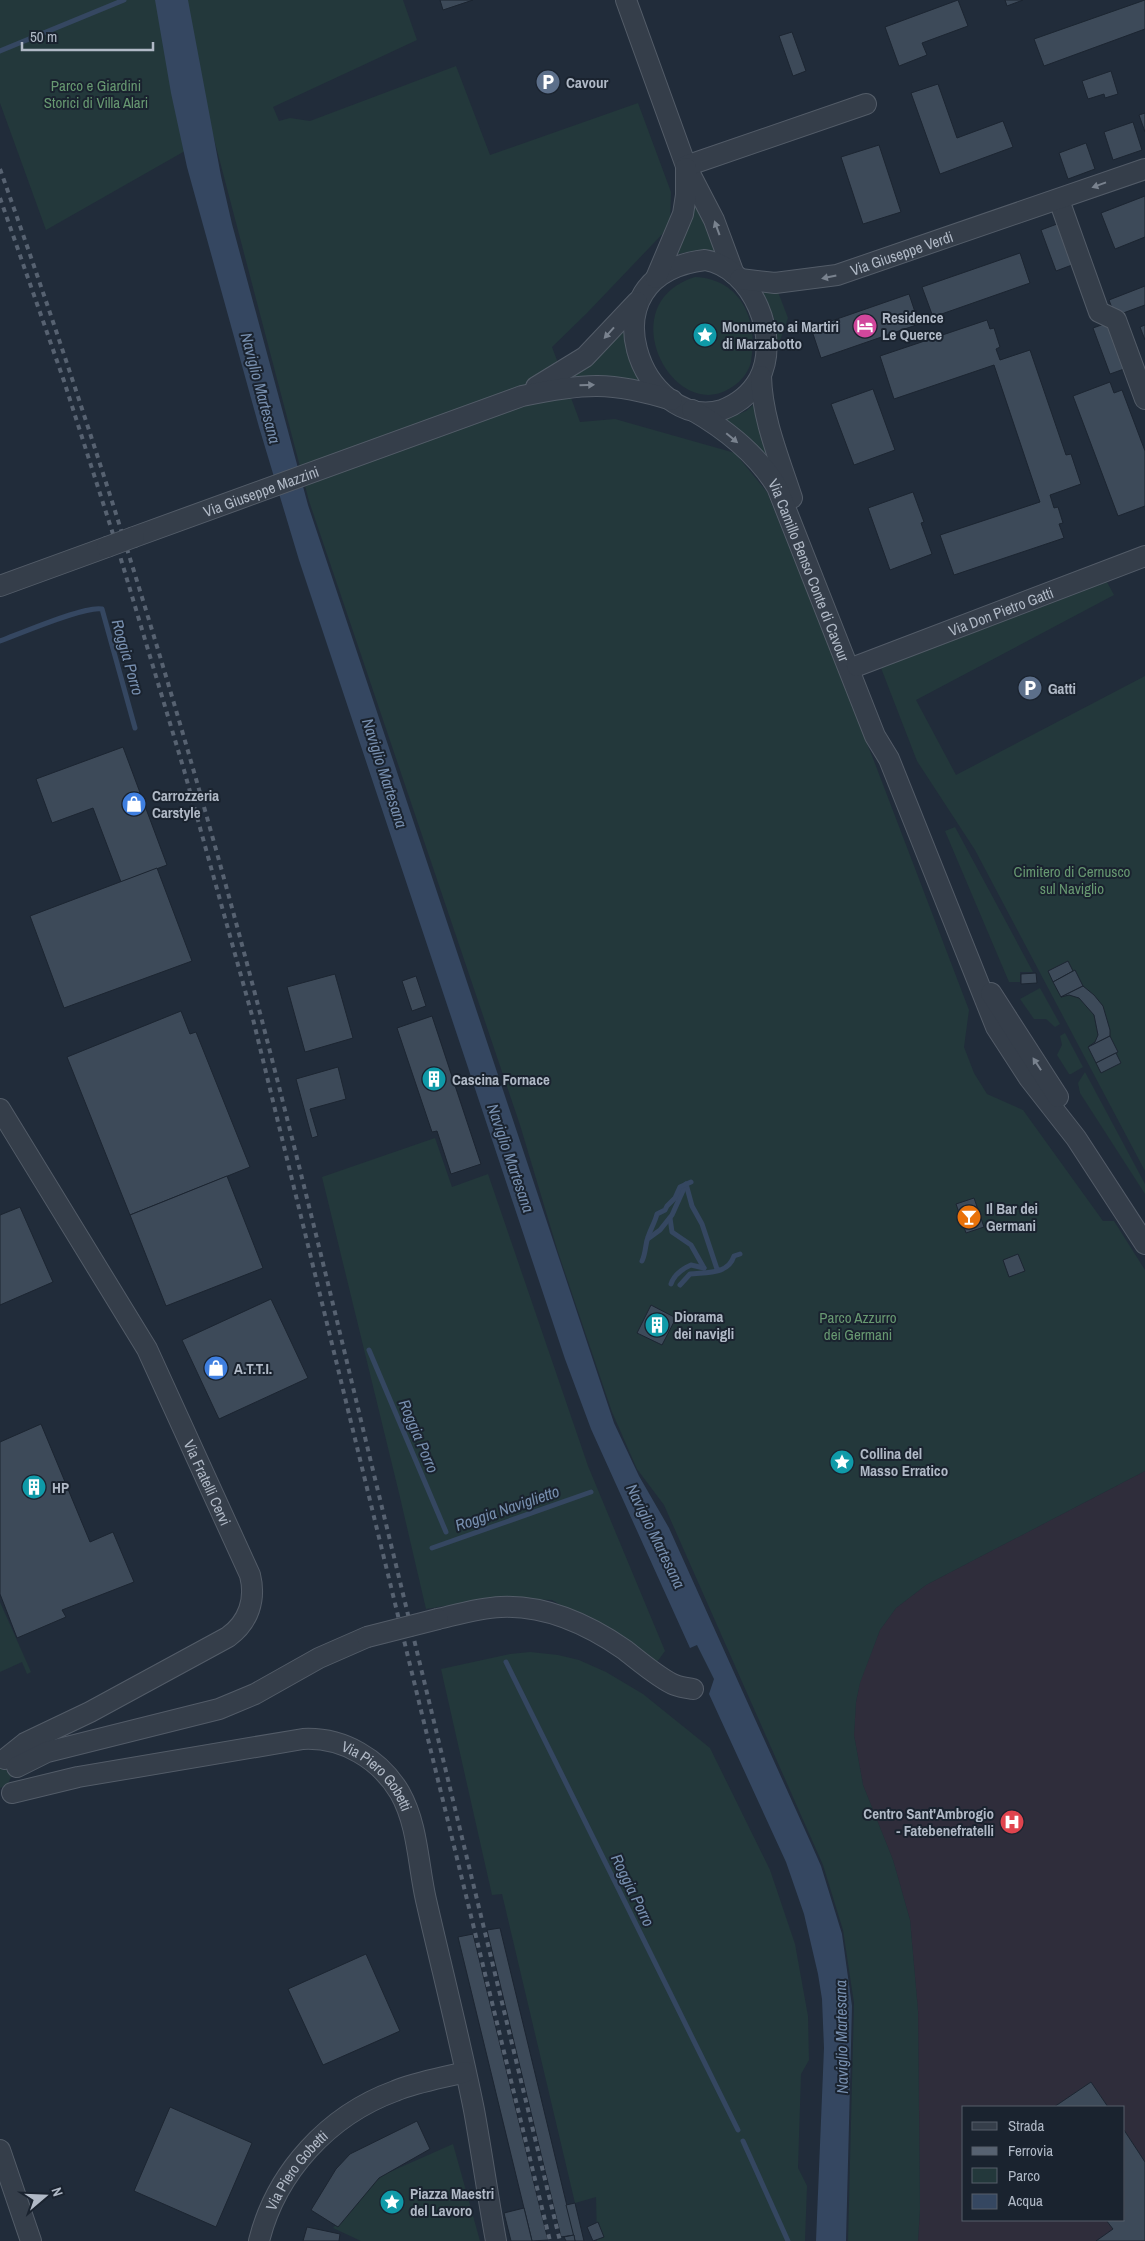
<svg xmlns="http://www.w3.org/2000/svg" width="1145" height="2241" font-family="'Archivo Narrow',sans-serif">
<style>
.medical{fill:#2f2d3b;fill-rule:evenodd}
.green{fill:#23383b}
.water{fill:#354761}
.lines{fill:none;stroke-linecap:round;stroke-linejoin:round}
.stream{stroke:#354761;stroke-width:5}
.building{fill:#3d4a59;stroke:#1c2531}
.minor-casing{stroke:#535c68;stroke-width:22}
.minor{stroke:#353e4a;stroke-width:20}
.rail{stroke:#576271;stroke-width:4;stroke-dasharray:5 5;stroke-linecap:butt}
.minor-bridge-casing{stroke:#535c68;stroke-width:22;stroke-linecap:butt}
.minor-bridge{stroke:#353e4a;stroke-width:20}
.oneway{fill:#79828e}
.labels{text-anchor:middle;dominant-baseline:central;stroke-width:4;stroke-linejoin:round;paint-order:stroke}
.poi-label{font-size:15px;font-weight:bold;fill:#b0b9c6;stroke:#1a232f;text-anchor:start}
.park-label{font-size:15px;fill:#679871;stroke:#1a232f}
.street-label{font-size:15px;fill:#b0b9c6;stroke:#1a232f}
.water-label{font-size:16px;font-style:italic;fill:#778faf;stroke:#1a232f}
</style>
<rect width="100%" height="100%" fill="#212c3a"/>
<path class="medical" d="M1145 1471V2241H918L920 2209 918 2011 910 1920 893 1860 863 1785 854 1735 856 1702 860 1682 880 1630 896 1608 926 1585ZM964 2107H1124V2220H964Z"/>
<g class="green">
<polygon points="0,0 403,0 417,40 273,107 279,121 290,118 310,121 456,66 490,155 638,103 671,192 670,226 587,313 552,347 580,422 615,419 735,453 767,492 874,761 969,1010 964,1047 974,1073 987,1094 1023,1110 1103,1221 1114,1221 1145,1270 1145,1471 926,1585 896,1608 880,1630 860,1683 856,1702 854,1735 863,1785 893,1860 910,1920 918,2011 920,2209 918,2241 848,2241 854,2003 843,1930 823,1865 664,1505 637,1469 612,1412 558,1252 520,1125 309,501 213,135 46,230 0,103"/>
<polygon points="695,194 720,253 698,250 678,254 692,218"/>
<path d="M695 277C741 279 759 320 751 362 748 374 739 384 727 390 671 420 611 303 695 277Z"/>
<polygon points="763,292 778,292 788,318 777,349 774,318"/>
<polygon points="627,329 644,384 569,377 591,362"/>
<polygon points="754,404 780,472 725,420 746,411"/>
<polygon points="1107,582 1114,595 916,700 956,775 1145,676 1145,1171 975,850 917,761 881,668"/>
<polygon points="955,827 1033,972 1020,972 1020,982 1009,982 945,831"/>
<polygon points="1040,988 1060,1024 1055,1027 1046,1019 1034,1019 1020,999"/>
<polygon points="1065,1033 1083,1067 1071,1074 1069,1074 1057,1055 1062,1045 1060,1036"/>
<polygon points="1085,1072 1145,1184 1145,1194 1080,1093 1078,1083"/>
<polygon points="435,1138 452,1187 488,1174 588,1466 665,1651 657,1662 552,1600 494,1598 426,1609 399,1493 322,1177"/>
<polygon points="0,1602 31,1672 27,1674 22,1662 0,1672"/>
<polygon points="530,1652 558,1655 579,1660 606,1672 643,1694 710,1748 770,1870 795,1944 808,2016 809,2060 801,2074 798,2168 807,2186 805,2241 597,2241 596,2197 575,2203 502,1894 492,1895 441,1669 510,1654"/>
<polygon points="0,1766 9,1769 11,1777 8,1784 0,1788"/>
<polygon points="453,2144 480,2241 361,2241 333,2228 374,2179"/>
</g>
<polygon class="water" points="155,0 188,0 221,176 232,224 308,505 614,1423 639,1476 669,1528 810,1841 821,1866 842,1934 852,2006 846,2241 816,2241 824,2048 822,1999 818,1974 804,1914 786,1862 709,1694 714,1679 697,1645 690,1648 591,1429 565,1359 299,560 259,427 187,167 171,93"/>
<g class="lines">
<g class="stream">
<polyline points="0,51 124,0"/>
<path d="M0 641C19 634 86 605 102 609L135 728"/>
<polyline points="686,1184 692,1206 702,1224 717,1269 719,1270"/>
<polyline points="670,1218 672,1232 691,1245 704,1268"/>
<polyline points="649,1238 660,1230 672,1215 686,1184"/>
<path d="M642 1261C646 1253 645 1245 648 1237 651 1228 655 1222 657 1214L665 1210 667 1206 675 1198 680 1187 691 1182"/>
<path d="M671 1284C674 1275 682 1269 691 1265L704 1268"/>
<path d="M680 1285 690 1274C706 1272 728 1275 734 1256L740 1254"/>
<polyline points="369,1350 446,1532"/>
<polyline points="432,1548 591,1492"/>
<polyline points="506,1662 738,2130"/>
<polyline points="743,2141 788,2241"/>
</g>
</g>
<g class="building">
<polygon points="440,0 473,0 443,10"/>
<polygon points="958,0 968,26 922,43 927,55 899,66 885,27"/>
<polygon points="1005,0 1023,0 1007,6"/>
<polygon points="1145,0 1145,29 1044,66 1034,39"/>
<polygon points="792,32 806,71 793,76 779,36"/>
<polygon points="1111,71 1118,94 1105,98 1104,94 1088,99 1082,81"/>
<polygon points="938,84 957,138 1003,121 1013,147 940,174 911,93"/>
<polygon points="1145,113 1145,132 1139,115"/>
<polygon points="1133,122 1142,150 1113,160 1104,132"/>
<polygon points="1086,143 1095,169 1068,179 1059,153"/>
<polygon points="879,145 901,212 863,224 841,157"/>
<polygon points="1145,196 1145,237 1115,249 1101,213"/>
<polygon points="1057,224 1072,265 1056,271 1041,230"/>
<polygon points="1020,253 1030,283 933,317 922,287"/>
<polygon points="1145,286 1145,305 1115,316 1109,300"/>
<polygon points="909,294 919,324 821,358 811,328"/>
<polygon points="987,320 990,329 994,328 1000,347 996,349 1000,360 1030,350 1066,455 1071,454 1081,484 1050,495 1054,508 1058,507 1063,523 1059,524 1064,538 954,575 940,535 1040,502 994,365 894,399 880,356"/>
<polygon points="1107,323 1124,369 1110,374 1093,328"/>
<polygon points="1145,325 1145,340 1140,327"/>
<polygon points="1110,382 1114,393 1122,390 1145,451 1145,506 1118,516 1073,396"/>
<polygon points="873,389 895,450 854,465 831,404"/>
<polygon points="913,492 924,522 921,523 932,554 890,570 868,508"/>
<polygon points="123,747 167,865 121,882 93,808 52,823 36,779"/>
<polygon points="157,868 192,961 64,1008 30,916"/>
<polygon points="1068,961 1073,971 1053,982 1048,971"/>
<polygon points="1075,970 1083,986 1061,997 1053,982"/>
<polygon points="1036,973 1037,983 1021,984 1021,974"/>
<polygon points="335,974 353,1038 305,1052 287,987"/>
<polygon points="416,976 426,1006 412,1011 402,981"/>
<polygon points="1083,986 1094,995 1103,1006 1110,1030 1110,1036 1088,1047 1095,1042 1098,1035 1094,1015 1079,998 1069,995 1061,997"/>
<polygon points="181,1011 190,1034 196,1032 250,1167 130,1215 67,1057"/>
<polygon points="432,1016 481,1164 451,1174 437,1131 432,1132 397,1028"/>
<polygon points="1110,1036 1118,1052 1096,1063 1088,1047"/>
<polygon points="1116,1053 1121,1063 1101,1073 1096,1063"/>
<polygon points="338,1067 346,1099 310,1109 318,1136 312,1138 296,1079"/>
<polygon points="227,1176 263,1268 166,1306 130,1215"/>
<polygon points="974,1198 984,1227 966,1233 956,1204"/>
<polygon points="20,1207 53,1282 0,1305 0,1215"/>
<polygon points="1018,1254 1025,1271 1009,1277 1003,1260"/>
<polygon points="271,1299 308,1378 219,1419 182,1340"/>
<polygon points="651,1305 676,1318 662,1345 637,1333"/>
<polygon points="41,1424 90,1542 113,1532 134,1582 62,1610 66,1617 17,1638 0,1594 0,1442"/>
<polygon points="500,1928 574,2235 561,2237 487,1930"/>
<polygon points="473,1934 540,2208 548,2240 532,2241 458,1937"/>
<polygon points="366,1954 400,2031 323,2065 288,1989"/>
<polygon points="1091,2082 1108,2107 1054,2107"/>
<polygon points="170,2107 252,2143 216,2227 134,2191"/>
<polygon points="417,2121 430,2149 379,2178 338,2227 311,2210 336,2169 350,2154"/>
<polygon points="1124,2130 1145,2162 1145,2241 1096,2241 1113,2229 1106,2220 1124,2220"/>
<polygon points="575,2203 584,2241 575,2241 566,2205"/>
<polygon points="524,2208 532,2241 511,2241 504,2213"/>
<polygon points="598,2222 604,2237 593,2241 587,2227"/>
<polygon points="307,2227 340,2234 339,2241 303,2241"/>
<polygon points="574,2235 575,2241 566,2241 564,2237"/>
</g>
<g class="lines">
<defs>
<g id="minor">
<polyline points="626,0 686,166 714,220 734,274"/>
<polyline points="686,166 866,104"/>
<polyline points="1059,200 1099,312 1116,320 1145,399"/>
<path d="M705 260C753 268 781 338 759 379 750 395 738 404 722 410 644 434 579 275 705 260Z"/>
<polyline points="656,278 683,214 686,195 686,168"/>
<path id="s1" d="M740 279 775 283 837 275 1145 169"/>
<path d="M761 376C762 418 779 458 792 498"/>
<polyline points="536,387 585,357 637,302"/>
<path id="s2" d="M692 410C725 429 757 454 777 487L875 736 889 759 996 1027 1029 1078 1076 1138 1145 1244"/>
<path id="s3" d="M134 537 522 396C584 383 611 381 672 400"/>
<polyline points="0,586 107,547"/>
<path id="s4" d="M857 666 1145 556"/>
<polyline points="991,993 1058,1097"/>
<path id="s5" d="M0 1109 147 1349 250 1575C256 1599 249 1622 228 1637L90 1712 25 1743 5 1759"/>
<path d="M438 1619C459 1614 479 1608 501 1607 546 1605 589 1625 625 1650 638 1660 660 1679 675 1685 680 1687 687 1688 693 1689"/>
<polyline points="17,1767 47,1752 219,1709 255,1694 319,1658 367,1637"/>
<path id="s6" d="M12 1793 78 1777 303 1739C343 1737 380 1759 400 1793 418 1825 418 1865 426 1900 442 1970 460 2040 474 2110 482 2154 488 2198 496 2241"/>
<polyline points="0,2150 31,2241"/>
<path id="s7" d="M259 2241C276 2172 329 2115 395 2091 417 2082 442 2078 465 2072"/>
</g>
</defs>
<use href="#minor" class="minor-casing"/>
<use href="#minor" class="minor"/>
<g class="rail">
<path d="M0 169C70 366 134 564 192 765 258 993 314 1224 369 1454 433 1717 496 1979 560 2241"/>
<polyline points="0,198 64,381 120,556 184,770 253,1019 550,2241"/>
</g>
<defs>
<g id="minor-bridge">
<polyline points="107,547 134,537"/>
<polyline points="367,1637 438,1619"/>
</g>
</defs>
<use href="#minor-bridge" class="minor-bridge-casing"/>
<use href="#minor-bridge" class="minor-bridge"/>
</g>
<defs><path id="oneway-solid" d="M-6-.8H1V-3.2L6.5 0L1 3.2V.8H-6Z" transform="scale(1.25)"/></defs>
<g class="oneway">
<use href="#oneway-solid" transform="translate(1099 185) rotate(160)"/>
<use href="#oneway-solid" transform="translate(717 228) rotate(-110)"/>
<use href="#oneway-solid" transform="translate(829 277) rotate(168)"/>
<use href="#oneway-solid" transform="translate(609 333) rotate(132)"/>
<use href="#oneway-solid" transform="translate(587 385) rotate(-2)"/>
<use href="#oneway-solid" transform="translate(732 438) rotate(40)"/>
<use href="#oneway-solid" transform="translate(1037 1064) rotate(-123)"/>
</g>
<defs>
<symbol id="parking-disc" viewBox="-11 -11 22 22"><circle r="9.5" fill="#5c6f8a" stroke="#1a232f"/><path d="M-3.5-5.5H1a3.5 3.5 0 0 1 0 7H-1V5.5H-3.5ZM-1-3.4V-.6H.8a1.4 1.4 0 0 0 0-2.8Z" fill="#fff"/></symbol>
<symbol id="hotel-disc" viewBox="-11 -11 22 22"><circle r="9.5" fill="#d1479c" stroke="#1a232f"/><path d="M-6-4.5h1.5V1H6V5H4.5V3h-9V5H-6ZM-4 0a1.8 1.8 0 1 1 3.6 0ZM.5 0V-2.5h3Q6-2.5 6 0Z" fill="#fff"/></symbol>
<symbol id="sight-disc" viewBox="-11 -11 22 22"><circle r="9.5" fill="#0f9aa8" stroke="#1a232f"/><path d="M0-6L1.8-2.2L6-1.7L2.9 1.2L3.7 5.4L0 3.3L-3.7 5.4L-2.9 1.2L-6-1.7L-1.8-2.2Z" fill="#fff"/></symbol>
<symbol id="shop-disc" viewBox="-11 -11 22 22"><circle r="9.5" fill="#3f7fe0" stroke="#1a232f"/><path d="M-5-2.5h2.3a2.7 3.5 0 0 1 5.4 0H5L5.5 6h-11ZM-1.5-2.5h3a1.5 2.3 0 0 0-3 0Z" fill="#fff"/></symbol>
<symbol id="building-disc" viewBox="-11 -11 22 22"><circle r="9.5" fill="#0f9aa8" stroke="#1a232f"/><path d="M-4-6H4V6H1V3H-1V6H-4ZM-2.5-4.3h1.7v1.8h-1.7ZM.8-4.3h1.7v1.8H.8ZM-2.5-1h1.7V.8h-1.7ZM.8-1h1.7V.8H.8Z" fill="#fff"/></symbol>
<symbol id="bar-disc" viewBox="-11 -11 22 22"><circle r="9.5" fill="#e8710a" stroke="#1a232f"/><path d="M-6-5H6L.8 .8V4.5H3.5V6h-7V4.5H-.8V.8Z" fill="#fff"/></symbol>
<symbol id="hospital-disc" viewBox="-11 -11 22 22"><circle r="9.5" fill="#e0444e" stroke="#1a232f"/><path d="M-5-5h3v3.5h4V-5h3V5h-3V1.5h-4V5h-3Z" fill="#fff"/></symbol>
</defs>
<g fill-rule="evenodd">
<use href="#parking-disc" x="534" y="68" width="28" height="28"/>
<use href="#hotel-disc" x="851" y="312" width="28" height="28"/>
<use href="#sight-disc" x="691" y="321" width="28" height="28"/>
<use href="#parking-disc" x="1016" y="674" width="28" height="28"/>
<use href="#shop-disc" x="120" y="790" width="28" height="28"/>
<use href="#building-disc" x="420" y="1065" width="28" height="28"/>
<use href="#bar-disc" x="955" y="1203" width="28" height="28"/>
<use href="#building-disc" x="643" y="1311" width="28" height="28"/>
<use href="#shop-disc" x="202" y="1354" width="28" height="28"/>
<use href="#sight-disc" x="828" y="1448" width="28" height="28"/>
<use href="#building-disc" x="20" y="1473" width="28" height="28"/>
<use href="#hospital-disc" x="998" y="1808" width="28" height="28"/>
<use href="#sight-disc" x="378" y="2188" width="28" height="28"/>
</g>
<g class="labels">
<g class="poi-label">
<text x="566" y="82">Cavour</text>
<text x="882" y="317">Residence<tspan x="882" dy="17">Le Querce</tspan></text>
<text x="722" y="326">Monumeto ai Martiri<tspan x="722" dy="17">di Marzabotto</tspan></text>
<text x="1048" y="688">Gatti</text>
<text x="152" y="795">Carrozzeria<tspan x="152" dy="17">Carstyle</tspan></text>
<text x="452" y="1079">Cascina Fornace</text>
<text x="986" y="1208">Il Bar dei<tspan x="986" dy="17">Germani</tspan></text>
<text x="674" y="1316">Diorama<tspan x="674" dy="17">dei navigli</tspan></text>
<text x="234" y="1368">A.T.T.I.</text>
<text x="860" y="1453">Collina del<tspan x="860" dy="17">Masso Erratico</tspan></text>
<text x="52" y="1487">HP</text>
<text x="994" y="1813" text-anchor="end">Centro Sant'Ambrogio<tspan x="994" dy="17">- Fatebenefratelli</tspan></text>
<text x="410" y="2193">Piazza Maestri<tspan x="410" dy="17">del Lavoro</tspan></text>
</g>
<g class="park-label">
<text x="96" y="85">Parco e Giardini<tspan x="96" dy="17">Storici di Villa Alari</tspan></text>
<text x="1072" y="871">Cimitero di Cernusco<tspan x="1072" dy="17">sul Naviglio</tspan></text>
<text x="858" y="1317">Parco Azzurro<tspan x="858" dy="17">dei Germani</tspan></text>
</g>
<g class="street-label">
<text stroke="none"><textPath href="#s1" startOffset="166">Via Giuseppe Verdi</textPath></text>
<text stroke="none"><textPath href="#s3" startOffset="135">Via Giuseppe Mazzini</textPath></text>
<text stroke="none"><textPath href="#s2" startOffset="205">Via Camillo Benso Conte di Cavour</textPath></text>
<text stroke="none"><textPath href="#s4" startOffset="154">Via Don Pietro Gatti</textPath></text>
<text stroke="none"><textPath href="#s5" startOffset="428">Via Fratelli Cervi</textPath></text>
<text stroke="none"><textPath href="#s6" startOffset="384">Via Piero Gobetti</textPath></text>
<text stroke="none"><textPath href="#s7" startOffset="81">Via Piero Gobetti</textPath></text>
</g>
<g class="water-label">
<text transform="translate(261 388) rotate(75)">Naviglio Martesana</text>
<text transform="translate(128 657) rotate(74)">Roggia Porro</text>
<text transform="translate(385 773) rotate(72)">Naviglio Martesana</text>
<text transform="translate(511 1158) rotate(71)">Naviglio Martesana</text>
<text transform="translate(419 1436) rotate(67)">Roggia Porro</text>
<text transform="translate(507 1508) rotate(-19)">Roggia Naviglietto</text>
<text transform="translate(656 1536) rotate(64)">Naviglio Martesana</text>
<text transform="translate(633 1890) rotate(64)">Roggia Porro</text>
<text transform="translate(841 2037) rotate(-91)">Naviglio Martesana</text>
</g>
</g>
<rect x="962" y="2106" width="162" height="115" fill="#1a232f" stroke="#565f6b"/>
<rect x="972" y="2122" width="25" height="8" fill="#353e4a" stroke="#565f6b"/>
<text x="1008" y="2131" font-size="15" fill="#b0b9c6">Strada</text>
<rect x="972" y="2147" width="25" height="8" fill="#576271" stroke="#565f6b"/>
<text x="1008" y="2156" font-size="15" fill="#b0b9c6">Ferrovia</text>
<rect x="972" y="2168" width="25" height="15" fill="#23383b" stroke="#565f6b"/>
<text x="1008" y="2181" font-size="15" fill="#b0b9c6">Parco</text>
<rect x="972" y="2194" width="25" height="15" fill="#354761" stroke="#565f6b"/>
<text x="1008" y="2206" font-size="15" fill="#b0b9c6">Acqua</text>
<g transform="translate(45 2196) rotate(71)" stroke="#1a232f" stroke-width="4" paint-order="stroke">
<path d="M0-4L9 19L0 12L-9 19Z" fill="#b0b9c6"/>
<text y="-8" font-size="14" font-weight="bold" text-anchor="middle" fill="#b0b9c6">N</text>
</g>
<path d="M22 42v8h131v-8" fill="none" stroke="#b0b9c6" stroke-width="2.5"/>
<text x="30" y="42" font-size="15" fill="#b0b9c6" stroke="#1a232f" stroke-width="4" paint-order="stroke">50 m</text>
</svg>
